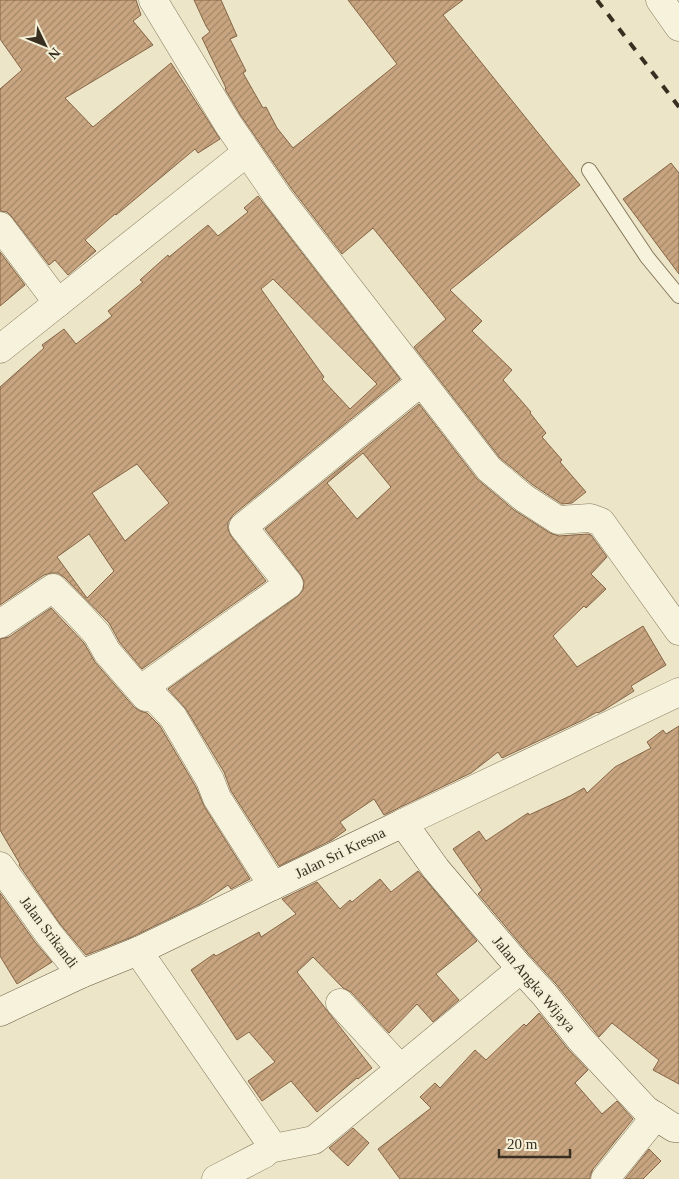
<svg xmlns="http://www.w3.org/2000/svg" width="679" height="1179" font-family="Georgia,serif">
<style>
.building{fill:url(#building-hatch);stroke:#856545;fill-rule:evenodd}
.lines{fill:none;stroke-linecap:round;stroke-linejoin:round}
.lane-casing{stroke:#87785e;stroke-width:16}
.street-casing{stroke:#87785e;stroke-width:29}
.secondary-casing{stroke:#695941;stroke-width:29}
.lane{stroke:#f7f2db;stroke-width:14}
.street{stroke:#f7f2db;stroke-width:28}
.secondary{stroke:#f7f2db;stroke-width:28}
.rail{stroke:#392f21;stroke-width:4;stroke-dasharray:9 9;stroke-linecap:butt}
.labels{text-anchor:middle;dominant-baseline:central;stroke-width:4;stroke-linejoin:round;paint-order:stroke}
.street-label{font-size:15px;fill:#392f21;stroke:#f4efd7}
</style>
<defs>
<pattern id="building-hatch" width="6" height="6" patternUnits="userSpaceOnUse" patternTransform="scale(1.25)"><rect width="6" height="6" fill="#c8a580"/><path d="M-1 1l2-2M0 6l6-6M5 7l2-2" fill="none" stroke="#a38768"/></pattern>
</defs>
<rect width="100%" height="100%" fill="#ece5c8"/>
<g class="building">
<polygon points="0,0 136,0 141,15 133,21 153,45 65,98 93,127 171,63 220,139 198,153 195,149 116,215 115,214 85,240 96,251 68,275 55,260 49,265 12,217 7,212 0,211 0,89 22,70 0,39"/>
<polygon points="194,0 221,0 237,36 230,39 246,71 243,73 263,108 266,107 277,128 293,148 397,64 348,0 463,0 443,15 580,185 450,290 482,321 472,331 512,370 503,380 531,412 530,413 546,433 542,437 562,460 560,462 586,492 572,503 562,504 533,485 500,458 414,347 446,319 373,228 342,254 291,188 241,116 225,89 226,88 202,38 210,32 206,26"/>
<polygon points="671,163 679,173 679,274 623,199"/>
<path d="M258 196 400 379 233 515 228 522V529L231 536 266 581 142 669 120 643 109 623 64 577 58 573H51L44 575 0 605V387L44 348 42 345 64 329 76 344 112 316 108 311 143 282 140 280 168 255 169 257 208 225 218 236 248 212 244 208ZM273 279 377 384 350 409 322 379 324 377 261 289ZM137 464 169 503 125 541 92 493ZM89 534 114 571 87 598 57 557Z"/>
<polygon points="0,252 25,285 0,306"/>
<path d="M419 404 477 479 514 510 550 533 559 536 588 534 591 535 607 557 591 574 606 589 586 608 584 606 553 636 577 667 643 626 666 665 631 686 634 691 604 710 598 713 597 712 583 720 502 758 498 752 471 773 384 815 374 799 340 822 346 830 332 840 279 866 231 791 224 772 186 709 168 689 298 596 303 590 304 582 301 575 265 529ZM363 453 391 487 357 519 327 483Z"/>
<polygon points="51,608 84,643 95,662 134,707 140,711 147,713 160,726 196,787 204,806 250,879 231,889 228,885 200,904 132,937 86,955 60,924 19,865 20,864 0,830 0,639 9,637"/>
<polygon points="679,726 679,1084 653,1070 659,1060 612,1023 599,1037 556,984 533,959 478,894 482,890 453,849 479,831 486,841 528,813 529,815 570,796 584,788 587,793 615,767 651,748 647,742 663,730 666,734"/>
<polygon points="418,871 477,941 436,974 459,1000 433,1022 417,1004 389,1033 351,992 343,988 313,957 297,972 372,1068 358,1079 357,1078 317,1112 291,1081 262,1101 248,1081 275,1062 249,1032 237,1040 191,970 214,954 216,956 259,932 261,937 296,914 282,899 317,882 340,909 350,900 352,902 380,879 391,892"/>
<polygon points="0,893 35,942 52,962 17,984 0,956"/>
<polygon points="539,1013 568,1049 588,1070 575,1083 602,1114 617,1101 633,1119 593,1169 590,1176 590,1179 400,1179 378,1149 431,1108 420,1097 435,1083 440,1088 475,1050 486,1060 524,1024 526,1026"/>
<polygon points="353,1128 369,1143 348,1166 329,1148"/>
<polygon points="649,1149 661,1161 643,1179 625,1179"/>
</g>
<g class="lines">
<defs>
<polyline id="lane" points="589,170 647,257 679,296"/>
<g id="street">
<polyline points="153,0 228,124 278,197 489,469 524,498 558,520 590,518 601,522 679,631"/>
<polyline points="660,0 679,27"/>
<polyline points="0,226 58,303"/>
<polyline points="0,349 246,153"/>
<polyline points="0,624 53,588 75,610 97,634 107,652 146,697 154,697 173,717 210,780 217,798 273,886"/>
<polyline points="140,690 289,584 243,527 421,382"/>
<polyline points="403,823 679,692"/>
<polyline points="0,866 48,933 81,974"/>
<polyline points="138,951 269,1141 269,1149"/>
<polyline points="340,1003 400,1068"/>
<polyline points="216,1179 264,1154 269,1149 314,1140 521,969"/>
<polyline points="605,1179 656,1116"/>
</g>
<polyline id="secondary" points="0,1012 81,974 138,951 403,823 436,869 521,969 544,994 580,1039 646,1110 674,1128 679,1128"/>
</defs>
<use href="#lane" class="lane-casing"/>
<use href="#street" class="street-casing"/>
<use href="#secondary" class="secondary-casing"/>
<use href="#lane" class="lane"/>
<use href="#street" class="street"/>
<use href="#secondary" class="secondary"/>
<polyline class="rail" points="597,0 679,107"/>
</g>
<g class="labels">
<g class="street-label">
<text transform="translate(340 853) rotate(-26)">Jalan Sri Kresna</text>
<text transform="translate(49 932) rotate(53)">Jalan Srikandi</text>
<text transform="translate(534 984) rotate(50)">Jalan Angka Wijaya</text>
</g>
</g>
<g transform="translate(45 45) rotate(133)" stroke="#f4efd7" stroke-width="4" paint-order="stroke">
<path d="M0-4L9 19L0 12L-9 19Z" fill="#392f21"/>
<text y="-8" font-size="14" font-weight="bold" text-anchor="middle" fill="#392f21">N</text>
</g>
<path d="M499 1149v8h71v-8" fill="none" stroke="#392f21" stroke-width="2.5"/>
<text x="507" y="1149" font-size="15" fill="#392f21" stroke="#f4efd7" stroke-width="4" paint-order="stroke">20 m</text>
</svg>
